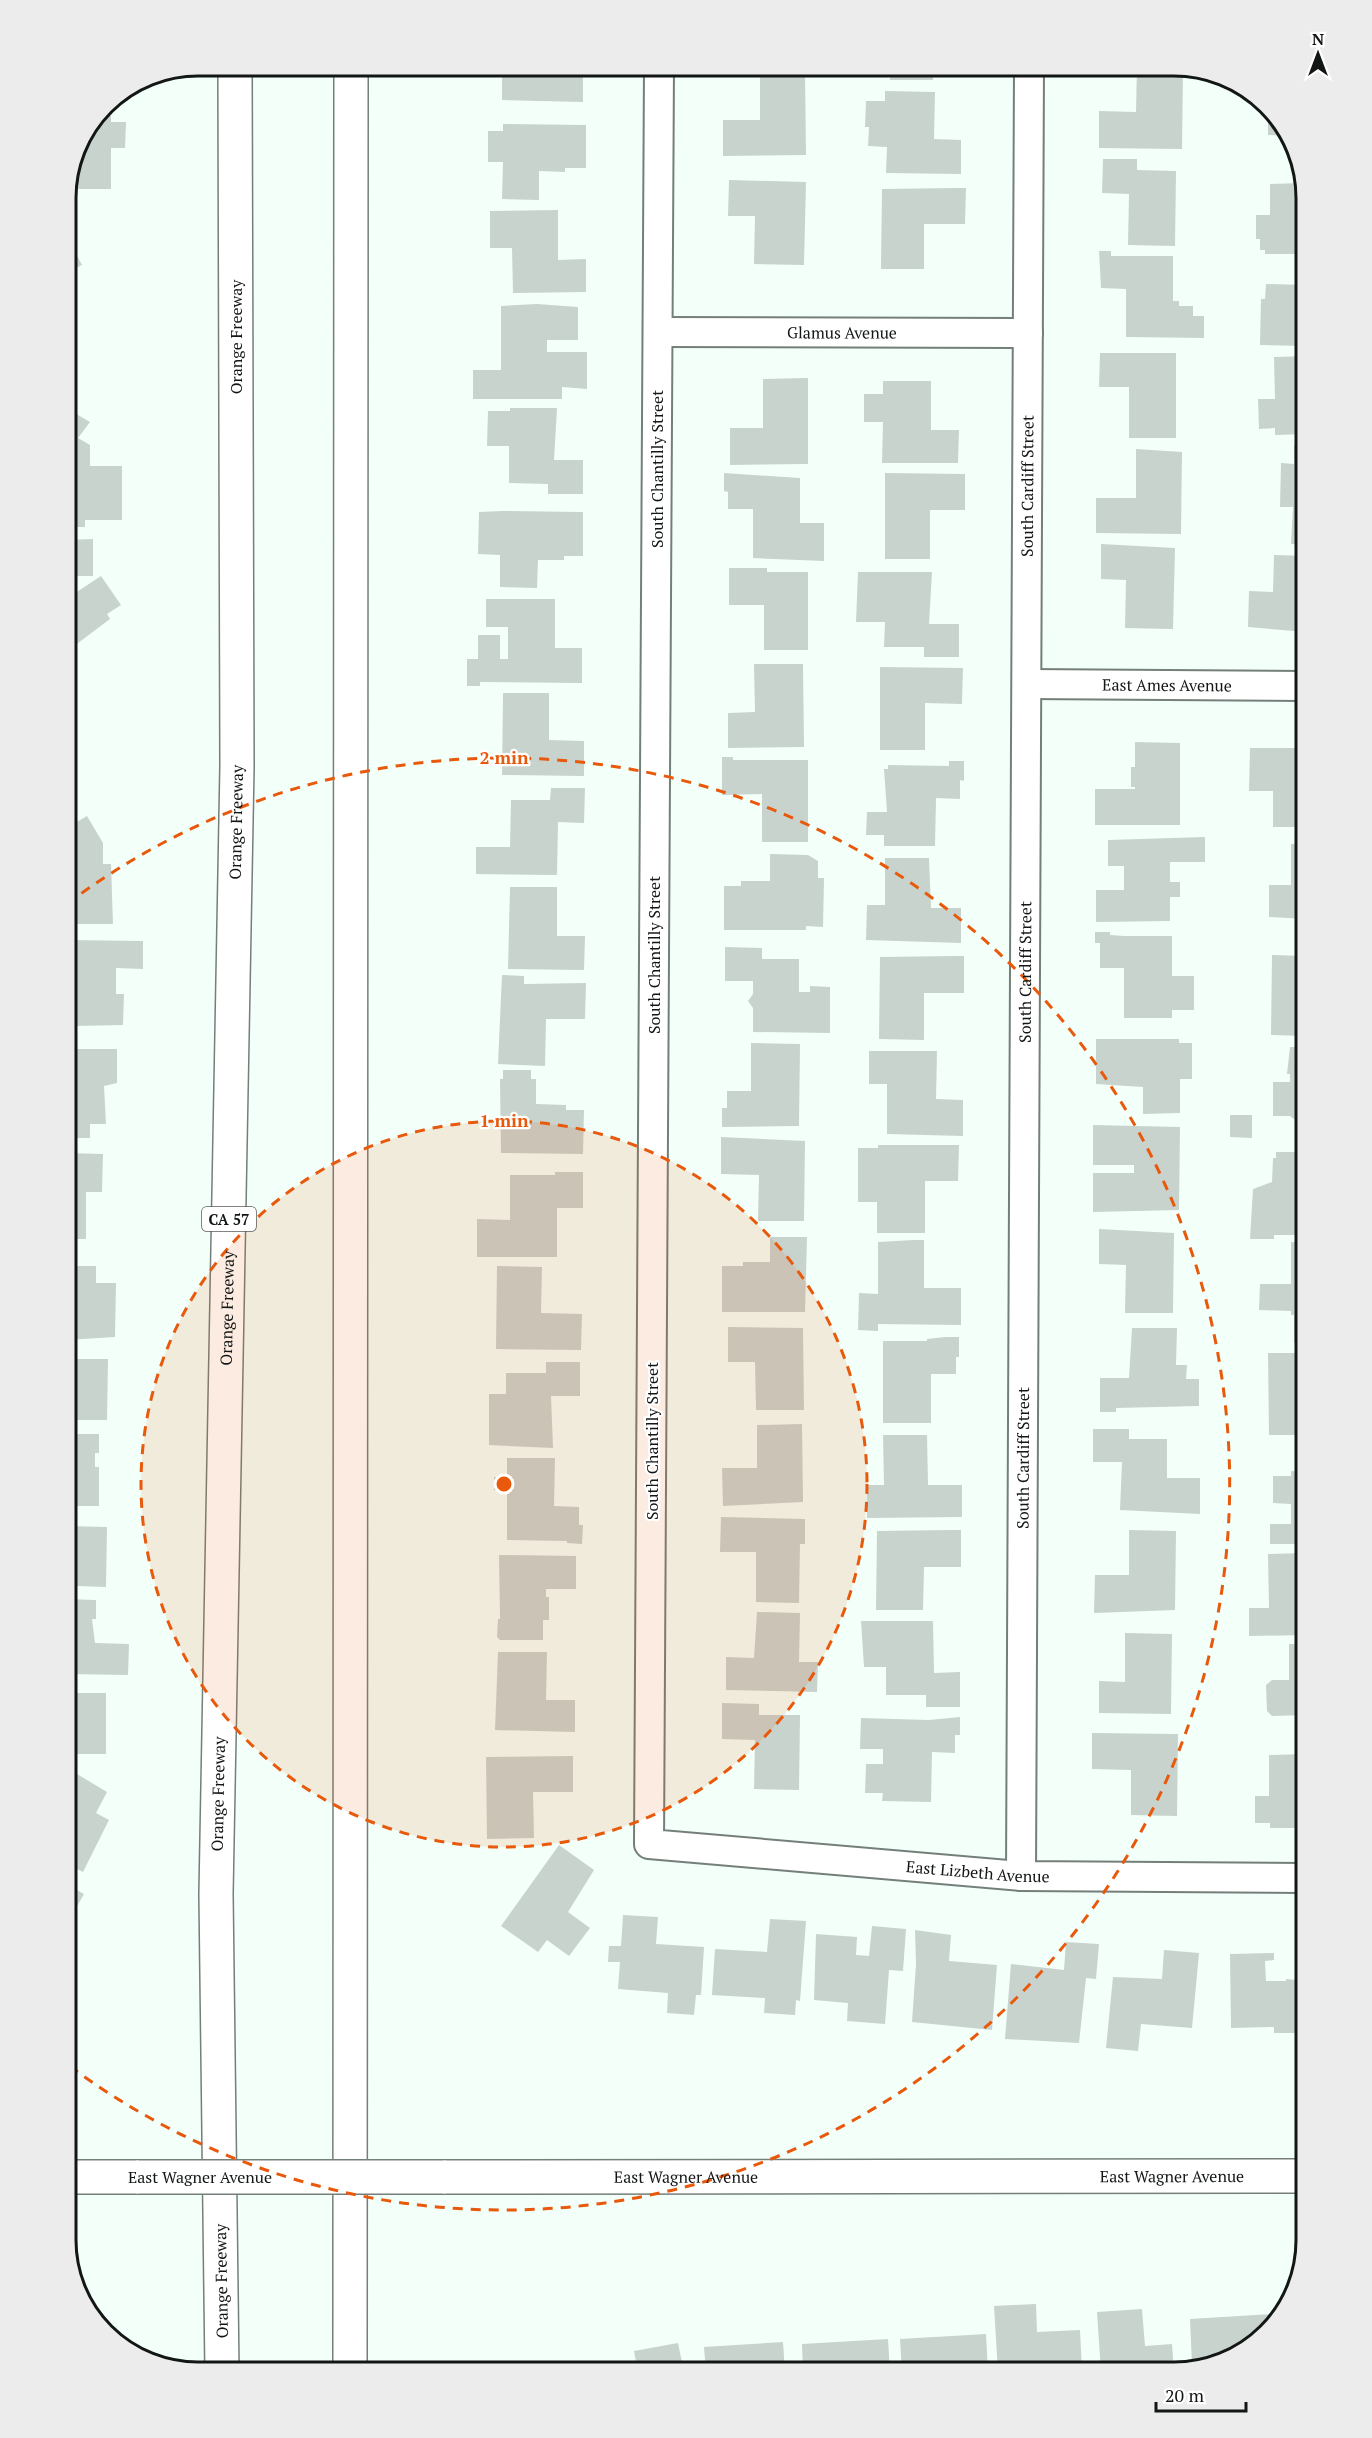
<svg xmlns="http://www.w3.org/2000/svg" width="1372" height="2438" font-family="'PT Serif',serif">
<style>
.building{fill:#c8d3ce}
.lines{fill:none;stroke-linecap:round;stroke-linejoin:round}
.minor-casing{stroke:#747f7a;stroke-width:32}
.tertiary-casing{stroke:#747f7a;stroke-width:36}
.motorway-casing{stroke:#747f7a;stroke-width:36}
.minor{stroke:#fff;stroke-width:28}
.tertiary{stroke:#fff;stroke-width:33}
.motorway{stroke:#fff;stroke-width:33}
.tertiary-bridge-casing{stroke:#747f7a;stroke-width:36;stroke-linecap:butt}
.tertiary-bridge{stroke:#fff;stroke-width:33}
.ring{fill:none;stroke:#e8590c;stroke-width:3;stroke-dasharray:10 8}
.labels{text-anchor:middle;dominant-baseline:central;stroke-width:4.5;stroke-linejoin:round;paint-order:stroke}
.shield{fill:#fff;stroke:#595c5a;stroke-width:1.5}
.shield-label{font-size:15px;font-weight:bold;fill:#121614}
.street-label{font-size:16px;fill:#121614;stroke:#fff}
.rim{fill:none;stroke:#121614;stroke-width:3}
.centre{fill:#e8590c;stroke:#fff;stroke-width:3}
.ring-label{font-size:18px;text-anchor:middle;font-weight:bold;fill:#e8590c;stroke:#fff;stroke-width:4.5;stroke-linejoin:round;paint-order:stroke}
</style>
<rect width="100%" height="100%" fill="#f3fff9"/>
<g class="building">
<polygon points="502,66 583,66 583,102 502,100"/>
<rect x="890" y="66" width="43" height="14"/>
<polygon points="1137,66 1183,67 1182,149 1099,148 1099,111 1136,112"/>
<polygon points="805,73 806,155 723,156 723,120 760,120 760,74"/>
<polygon points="885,91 935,92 934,139 961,140 961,174 886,173 887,147 868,146 869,127 865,127 866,101 885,101"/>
<polygon points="1268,114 1286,136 1268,135"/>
<polygon points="98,116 111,116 111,122 126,122 125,148 111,148 111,189 67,189 76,147"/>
<polygon points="503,124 586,125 586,168 565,168 565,172 539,171 539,200 502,199 503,162 488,162 488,131 503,131"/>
<polygon points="1103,159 1137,159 1137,170 1176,171 1175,246 1128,245 1129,194 1102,193"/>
<polygon points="729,180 806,182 804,265 754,264 755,216 728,216"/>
<polygon points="1303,183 1306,198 1306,254 1265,254 1265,250 1260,250 1260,239 1256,239 1256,215 1270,215 1270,184"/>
<polygon points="956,188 966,188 965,224 924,224 924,269 881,269 882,189"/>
<polygon points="558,210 558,260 586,259 586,292 513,293 512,248 490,248 490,211"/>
<polygon points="66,235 82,265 66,273"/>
<polygon points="1099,251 1111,251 1111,256 1173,256 1173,301 1179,301 1179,306 1193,306 1193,316 1204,316 1204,338 1126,337 1126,289 1101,288"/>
<polygon points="1266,284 1306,285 1306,346 1260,345 1261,299 1265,299"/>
<polygon points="537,304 578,307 578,340 547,340 547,352 587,352 587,389 562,387 562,399 473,399 473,370 501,370 501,306"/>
<polygon points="1100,353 1176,353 1176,438 1129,438 1129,387 1099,387"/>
<polygon points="1306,356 1306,434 1275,435 1275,428 1259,429 1258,399 1275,399 1274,357"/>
<polygon points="808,378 808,464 730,465 730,428 763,428 763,379"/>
<polygon points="883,381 931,381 931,430 959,430 958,463 882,463 883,422 864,422 864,394 883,394"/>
<polygon points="66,408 90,422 78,438 90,445 90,466 122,466 122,520 85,520 85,527 66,527"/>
<polygon points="510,408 557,408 554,460 583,460 583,494 548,494 548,484 509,483 509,446 487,446 488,411 510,411"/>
<polygon points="1294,445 1306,446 1306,545 1291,544 1293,507 1280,507 1281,463 1294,464"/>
<polygon points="1136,449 1182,452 1181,534 1096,533 1096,498 1136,498"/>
<polygon points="724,473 800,478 800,523 824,523 824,561 753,558 753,509 728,509 728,492 724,491"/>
<polygon points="885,473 965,474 965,510 930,510 930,559 885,559"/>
<polygon points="502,511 583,512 583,556 564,556 564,560 538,560 537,588 500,587 500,555 478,554 479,512"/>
<polygon points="93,539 93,576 66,576 66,540"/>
<polygon points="1101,544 1175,548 1173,629 1125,628 1126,580 1101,579"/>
<polygon points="1274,555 1306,556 1306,632 1248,627 1249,591 1273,592"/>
<polygon points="729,568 767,568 767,572 808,572 808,650 764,650 764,605 729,605"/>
<polygon points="858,572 932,572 929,624 959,624 959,657 924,657 924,647 884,647 885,622 856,622"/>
<polygon points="101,576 121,605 107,614 110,619 66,652 66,599"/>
<polygon points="486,599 555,599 555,648 582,648 582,683 480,682 480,686 467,686 467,659 478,659 478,635 500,635 500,659 508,659 508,627 486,627"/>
<polygon points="754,664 803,664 804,747 728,748 728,713 755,712"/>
<polygon points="880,667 963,668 962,704 925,703 925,750 880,750"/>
<polygon points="503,693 549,693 549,740 584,741 584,776 502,775"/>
<polygon points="1135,742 1180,743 1180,825 1095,825 1095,789 1135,789 1135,787 1131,787 1131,767 1135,767"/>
<polygon points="1250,748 1306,748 1306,827 1273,827 1273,791 1249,791"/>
<polygon points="722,757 733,757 733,760 808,760 808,842 762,842 762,794 722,795"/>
<polygon points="949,761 964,761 964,781 960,780 960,799 936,798 935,846 884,846 884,835 866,835 867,812 887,812 884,769 888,769 888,765 949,766"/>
<polygon points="551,788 585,788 584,823 558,822 557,875 476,874 476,847 510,847 511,800 550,800"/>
<polygon points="87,816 103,843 103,864 111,864 113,924 66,924 66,828"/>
<polygon points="1205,837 1205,862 1170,862 1170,882 1180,882 1180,897 1170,897 1170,921 1096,922 1096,890 1124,890 1124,866 1108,866 1108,840"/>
<polygon points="1291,844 1306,844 1306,919 1269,917 1269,885 1291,885"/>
<polygon points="770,854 808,855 818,861 818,878 824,878 823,927 806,926 806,930 724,930 724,886 741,886 741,881 770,881"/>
<polygon points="885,858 929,858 931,908 961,908 961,943 866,940 867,905 885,905"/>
<polygon points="510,887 557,887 557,936 585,936 584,970 508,969"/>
<polygon points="1095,932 1110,932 1110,935 1124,936 1172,936 1172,976 1194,976 1194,1010 1172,1010 1172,1018 1124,1018 1124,968 1100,968 1100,943 1095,943"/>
<polygon points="66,940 143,941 143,969 116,968 116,994 124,994 123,1025 75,1026 75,1037 66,1037"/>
<polygon points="725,947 762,948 762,959 799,959 799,992 810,992 810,986 830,987 830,1033 753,1032 753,1008 748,1001 753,994 753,981 725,981"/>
<polygon points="1272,955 1306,956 1306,1036 1271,1035"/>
<polygon points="954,956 964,956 964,993 924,993 924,1040 879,1039 880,957"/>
<polygon points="502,975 524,976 524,984 586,983 585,1019 546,1019 545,1066 498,1064"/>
<polygon points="1096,1039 1179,1039 1179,1043 1192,1043 1192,1079 1180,1079 1180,1113 1143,1114 1143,1087 1096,1084"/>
<polygon points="751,1043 800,1044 799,1126 722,1127 722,1108 727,1108 727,1091 751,1091"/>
<polygon points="1290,1047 1306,1047 1306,1122 1298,1122 1290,1116 1273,1116 1273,1082 1290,1082 1290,1074 1287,1074"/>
<polygon points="66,1049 117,1049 117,1083 104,1086 106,1124 90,1124 90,1138 66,1138"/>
<polygon points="869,1051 937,1051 936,1099 963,1100 963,1136 887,1134 887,1084 869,1084"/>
<polygon points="503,1070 531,1070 531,1079 536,1079 536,1104 566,1105 566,1110 584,1110 583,1154 501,1153 500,1079 503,1079"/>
<polygon points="1230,1115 1252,1115 1252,1138 1230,1137"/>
<polygon points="1093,1125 1180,1127 1179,1210 1093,1212 1093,1173 1134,1173 1134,1165 1093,1165"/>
<polygon points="721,1137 805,1141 804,1221 758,1221 759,1175 721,1174"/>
<polygon points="878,1145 959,1145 958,1181 925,1181 925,1233 877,1233 877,1202 858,1202 858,1148 878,1148"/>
<polygon points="1276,1152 1306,1152 1306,1235 1274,1235 1274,1239 1250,1239 1253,1189 1272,1182 1273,1158 1276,1158"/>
<polygon points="66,1153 103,1154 102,1192 86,1192 86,1239 66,1239"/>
<polygon points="555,1172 583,1172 583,1208 557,1208 557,1257 477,1257 477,1219 510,1220 510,1175 555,1175"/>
<polygon points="1099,1229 1174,1233 1173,1313 1125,1313 1126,1265 1099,1264"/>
<polygon points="770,1237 807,1237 805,1312 722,1312 722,1266 743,1266 743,1262 770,1262"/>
<polygon points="914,1240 924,1240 924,1288 961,1288 961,1325 878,1324 878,1331 858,1330 859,1293 878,1294 878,1242"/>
<polygon points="1291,1242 1306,1243 1306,1344 1294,1343 1294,1315 1291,1315 1291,1311 1259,1310 1260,1284 1291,1284"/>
<polygon points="66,1266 96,1266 96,1283 116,1283 115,1337 66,1340"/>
<polygon points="497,1266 542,1267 541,1313 582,1314 581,1350 496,1349"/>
<polygon points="728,1327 803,1328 804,1410 756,1410 755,1362 728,1362"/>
<polygon points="1132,1328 1177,1328 1176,1365 1187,1365 1186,1379 1199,1379 1199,1406 1116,1408 1116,1412 1100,1412 1100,1378 1129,1378"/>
<polygon points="945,1337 959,1337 959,1357 956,1357 956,1374 931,1374 931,1423 883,1423 883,1341 927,1341 927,1339"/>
<polygon points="66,1348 68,1359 108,1359 107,1420 75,1420 75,1424 66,1424"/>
<polygon points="1268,1353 1306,1353 1306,1435 1269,1435"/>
<polygon points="546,1362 580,1362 580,1396 551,1396 553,1448 489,1445 489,1394 506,1394 506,1373 546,1373"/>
<polygon points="802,1424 803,1502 723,1506 722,1468 757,1468 757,1425"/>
<polygon points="1093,1429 1129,1429 1129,1439 1167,1439 1167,1478 1200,1478 1200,1514 1120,1510 1122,1462 1093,1462"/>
<polygon points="66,1434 99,1434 99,1453 95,1453 95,1467 99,1467 99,1506 66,1506"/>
<polygon points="883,1435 927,1435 928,1485 962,1485 962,1517 867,1518 867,1485 884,1485"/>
<polygon points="507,1458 555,1458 554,1506 579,1507 579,1525 583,1525 582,1544 567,1543 567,1541 507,1540 507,1490 494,1490 494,1477 507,1477"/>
<polygon points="1291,1471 1306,1472 1306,1544 1270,1544 1270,1524 1291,1524 1291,1504 1273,1503 1273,1476 1291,1476"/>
<polygon points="721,1517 805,1519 805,1544 800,1544 799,1603 756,1602 756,1552 720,1552"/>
<polygon points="66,1526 107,1527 106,1587 76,1586 76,1589 69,1589 69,1586 66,1586"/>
<polygon points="949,1530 961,1530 961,1567 924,1567 923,1610 876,1610 877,1531"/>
<polygon points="1129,1530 1176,1531 1175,1610 1094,1613 1095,1575 1129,1575"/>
<polygon points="1306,1553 1306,1635 1249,1636 1249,1608 1269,1608 1268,1554"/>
<polygon points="499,1555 576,1556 576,1589 546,1589 546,1597 549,1597 549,1620 543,1620 543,1640 500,1640 497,1637 498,1619 500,1619"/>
<polygon points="66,1599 96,1600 96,1619 92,1619 95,1643 129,1644 128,1675 66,1674"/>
<polygon points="757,1612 800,1613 799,1662 818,1662 817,1692 726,1690 726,1657 754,1658"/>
<polygon points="861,1621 933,1621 934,1673 960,1672 960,1707 926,1707 926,1695 886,1695 886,1667 864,1667"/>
<polygon points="1125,1633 1172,1634 1171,1714 1099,1713 1099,1681 1125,1682"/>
<polygon points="1289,1644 1306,1644 1306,1715 1272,1716 1267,1711 1266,1685 1272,1680 1289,1680"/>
<polygon points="498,1652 547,1652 546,1700 575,1700 575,1732 495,1730"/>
<rect x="66" y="1693" width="40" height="61"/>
<polygon points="722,1703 759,1704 759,1715 800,1715 799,1790 754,1789 755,1740 722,1739"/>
<polygon points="960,1717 960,1735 955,1735 955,1753 932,1752 931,1802 882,1801 883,1793 865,1793 866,1764 883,1764 883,1749 860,1749 861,1718 929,1720"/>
<polygon points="1092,1733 1178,1734 1177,1816 1131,1815 1131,1770 1092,1769"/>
<polygon points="1306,1754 1306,1828 1270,1828 1270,1823 1255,1823 1255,1796 1269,1796 1269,1755"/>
<polygon points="573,1756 573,1792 533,1792 534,1838 487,1839 486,1757"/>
<polygon points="67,1768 107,1792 96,1813 109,1820 83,1872 71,1866 69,1868 66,1866"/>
<polygon points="559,1845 594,1870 568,1912 590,1928 569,1956 547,1940 538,1952 501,1926"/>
<polygon points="66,1884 84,1894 67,1924 72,1927 66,1937"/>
<polygon points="623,1915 658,1917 656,1944 704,1947 701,1995 696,1995 694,2015 667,2013 668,1993 618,1989 620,1962 608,1962 609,1946 621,1946"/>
<polygon points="770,1919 806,1921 800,2001 796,2000 795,2015 764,2013 765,1998 712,1995 715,1949 767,1952"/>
<polygon points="872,1926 906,1929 903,1971 889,1970 885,2024 847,2021 848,2003 814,2000 816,1934 857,1937 856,1955 869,1956"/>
<polygon points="915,1930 951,1935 949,1961 997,1965 992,2030 912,2022 916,1964"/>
<polygon points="1066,1942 1099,1944 1096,1979 1086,1978 1079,2043 1005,2039 1011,1964 1064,1970"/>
<polygon points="1164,1950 1199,1953 1192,2028 1141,2024 1138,2051 1106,2048 1113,1977 1162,1979"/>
<polygon points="1274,1953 1274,1960 1265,1961 1266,1981 1286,1981 1286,1979 1306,1981 1306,2033 1274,2033 1274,2027 1231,2028 1230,1954"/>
<polygon points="1036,2304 1037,2332 1080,2330 1082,2372 998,2372 994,2306"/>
<polygon points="1142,2309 1145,2346 1172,2344 1174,2372 1101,2372 1097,2312"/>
<polygon points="1272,2314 1272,2323 1225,2362 1192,2365 1190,2319"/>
<polygon points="986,2334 988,2372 902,2372 900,2339"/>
<polygon points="888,2339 890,2372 803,2372 802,2344"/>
<polygon points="783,2342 785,2372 706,2372 704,2347"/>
<polygon points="678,2343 684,2372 638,2372 634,2351"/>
</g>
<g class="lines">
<defs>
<g id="minor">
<path id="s1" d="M659 66 649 1844 1021 1876 1306 1878"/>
<path id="s2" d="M658 332 1028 333"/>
<path id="s3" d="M1027 684 1306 686"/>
<path id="s4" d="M1021 1876 1029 66"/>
</g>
<g id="tertiary">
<polyline points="66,2177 139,2177"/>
<path id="s5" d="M443 2177 1306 2176"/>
</g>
<g id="motorway">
<path id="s6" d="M222 2372 216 1894 237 766 235 66"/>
<polyline points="350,2372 351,66"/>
</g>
</defs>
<use href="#minor" class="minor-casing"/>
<use href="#tertiary" class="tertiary-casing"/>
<use href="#motorway" class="motorway-casing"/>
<use href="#minor" class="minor"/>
<use href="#tertiary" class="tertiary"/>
<use href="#motorway" class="motorway"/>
<defs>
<polyline id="tertiary-bridge" points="139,2177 443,2177"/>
</defs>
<use href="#tertiary-bridge" class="tertiary-bridge-casing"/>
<use href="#tertiary-bridge" class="tertiary-bridge"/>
</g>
<circle cx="504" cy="1484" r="363" fill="#e8590c" fill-opacity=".12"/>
<g class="ring">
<circle cx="504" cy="1484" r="363"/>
<path d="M67 904A726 726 0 1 1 67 2064"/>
</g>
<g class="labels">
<rect class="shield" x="202" y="1207" width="54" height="24" rx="4.5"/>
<g class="shield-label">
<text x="229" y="1219">CA 57</text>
</g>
<g class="street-label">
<text stroke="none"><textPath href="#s2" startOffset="184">Glamus Avenue</textPath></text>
<text transform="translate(236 337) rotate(-90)">Orange Freeway</text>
<text transform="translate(657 469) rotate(-90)">South Chantilly Street</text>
<text stroke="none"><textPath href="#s4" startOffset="1390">South Cardiff Street</textPath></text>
<text stroke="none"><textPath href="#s3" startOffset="140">East Ames Avenue</textPath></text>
<text stroke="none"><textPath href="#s6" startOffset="1550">Orange Freeway</textPath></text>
<text transform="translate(654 955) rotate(-90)">South Chantilly Street</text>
<text stroke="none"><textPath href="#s4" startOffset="904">South Cardiff Street</textPath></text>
<text stroke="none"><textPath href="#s6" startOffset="1064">Orange Freeway</textPath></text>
<text transform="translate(652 1441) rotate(-90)">South Chantilly Street</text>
<text stroke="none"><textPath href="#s4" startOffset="418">South Cardiff Street</textPath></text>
<text stroke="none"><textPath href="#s6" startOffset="578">Orange Freeway</textPath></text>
<text stroke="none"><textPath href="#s1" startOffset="2108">East Lizbeth Avenue</textPath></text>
<text stroke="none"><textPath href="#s5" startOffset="243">East Wagner Avenue</textPath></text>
<text stroke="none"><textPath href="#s5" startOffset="729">East Wagner Avenue</textPath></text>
<text x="200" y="2177">East Wagner Avenue</text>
<text transform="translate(221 2281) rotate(-91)">Orange Freeway</text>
</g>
</g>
<path d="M0 0H1372V2438H0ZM198 76H1174A122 122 0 0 1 1296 198V2240A122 122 0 0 1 1174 2362H198A122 122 0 0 1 76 2240V198A122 122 0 0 1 198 76Z" fill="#ececec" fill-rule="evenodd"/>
<path class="rim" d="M198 76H1174A122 122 0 0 1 1296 198V2240A122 122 0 0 1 1174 2362H198A122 122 0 0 1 76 2240V198A122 122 0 0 1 198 76Z"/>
<circle cx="504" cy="1484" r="9" class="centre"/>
<g class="ring-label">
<text x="504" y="764">2 min</text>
<text x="504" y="1127">1 min</text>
</g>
<g transform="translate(1318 54)" stroke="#ffffff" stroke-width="4.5" paint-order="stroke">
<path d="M0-4.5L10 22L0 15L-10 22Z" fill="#121614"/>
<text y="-9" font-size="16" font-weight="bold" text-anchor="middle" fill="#121614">N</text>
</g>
<path d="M1156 2402v9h90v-9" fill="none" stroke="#121614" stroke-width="3"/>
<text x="1165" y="2402" font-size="18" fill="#121614" stroke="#ffffff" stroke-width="4.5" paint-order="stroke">20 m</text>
</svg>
